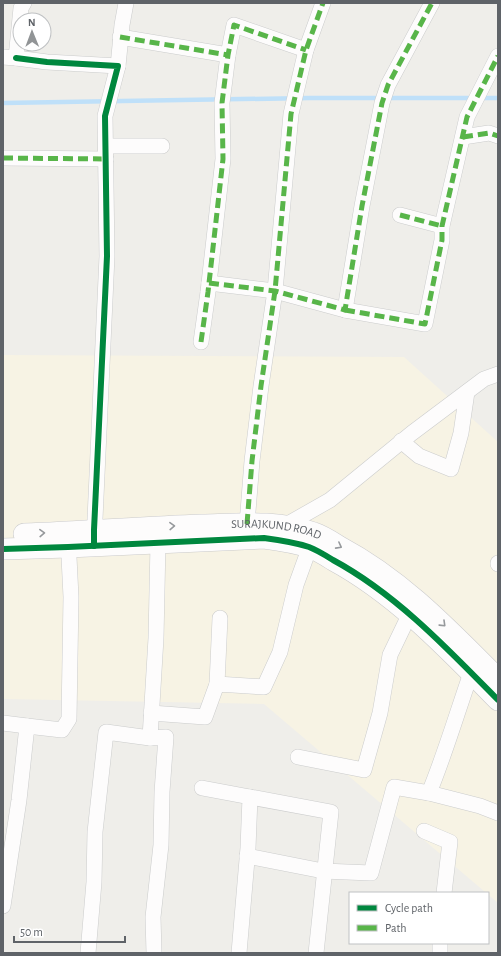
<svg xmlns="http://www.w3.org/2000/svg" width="501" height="956" font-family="'Alegreya Sans',sans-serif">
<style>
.commercial{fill:#f7f3e4}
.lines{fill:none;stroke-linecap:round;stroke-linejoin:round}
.stream{stroke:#bfe0f9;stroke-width:4.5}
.street-casing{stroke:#cbcccc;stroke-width:16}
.secondary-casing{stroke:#cacacb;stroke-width:22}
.street{stroke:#fdfcfc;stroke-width:15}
.secondary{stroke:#fdfcfc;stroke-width:21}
.quiet{stroke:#58b549;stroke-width:5;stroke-dasharray:10 5;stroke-linecap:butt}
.cycleway-casing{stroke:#fff;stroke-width:8}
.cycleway{stroke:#00873e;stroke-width:6}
.oneway{stroke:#96999c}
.labels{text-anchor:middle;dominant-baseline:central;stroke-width:4;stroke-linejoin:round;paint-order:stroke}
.street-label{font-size:12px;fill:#5f6368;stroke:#fff}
</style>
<rect width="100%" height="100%" fill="#efeeea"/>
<polygon class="commercial" points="3,355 404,357 498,442 498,903 264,704 3,699"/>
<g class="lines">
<g class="stream">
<polyline points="481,98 498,98"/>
<polyline points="3,103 309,98 473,98"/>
</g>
<defs>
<g id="street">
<polyline points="120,37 228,55"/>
<polyline points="3,57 16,58 21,8 24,3"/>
<polyline points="16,58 47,62 118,66 105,116 107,256 94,541"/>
<polyline points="118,66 122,25 126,3"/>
<polyline points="463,137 489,133 498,136"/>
<polyline points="106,146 162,146"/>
<polyline points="3,158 106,159"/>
<polyline points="400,215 442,226"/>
<polyline points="209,283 275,291 345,310 362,206 382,103 388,85 432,3"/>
<polyline points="345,310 425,324 442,240 442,226 467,117 498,56"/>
<polyline points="201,342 208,292 223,159 222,103 228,55 234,25 306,50"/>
<polyline points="401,441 419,456 451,469 461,433 467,392"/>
<polyline points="247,524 252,461 261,386 275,291 291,114 306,50 323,3"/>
<polyline points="284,531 286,525 330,500 412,433 484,379 498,374"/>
<polyline points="498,564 498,563"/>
<path d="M471 673C457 713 445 754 429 793L480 806 498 813"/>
<polyline points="217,684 220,618"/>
<polyline points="151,713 205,717 217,684 264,687 280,652 296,585 313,538"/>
<polyline points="3,723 27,726"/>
<polyline points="298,757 364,770 380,713 390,655 414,605"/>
<polyline points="202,788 250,797 248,848 239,953"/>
<polyline points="250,797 331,812 316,953"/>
<polyline points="424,831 450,842 444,893"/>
<polyline points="247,856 323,871 371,873 394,787 429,793"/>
<polyline points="3,906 19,800 27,726 62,730 69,719 71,597 68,537"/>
<polyline points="440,943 440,953"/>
<polyline points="88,953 94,882 95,832 106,732 150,738"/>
<polyline points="154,953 153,917 161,845 162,792 166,737 150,738 156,638 158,543"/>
</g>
<g id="secondary">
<path id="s1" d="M24 534C83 532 143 527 202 525 239 524 278 520 314 533 323 536 332 542 340 547 402 580 449 630 498 679"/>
<path d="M3 549 68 547 264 538C279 540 294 542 309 547 317 550 325 555 333 560 396 594 448 649 498 700"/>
</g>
</defs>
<use href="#street" class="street-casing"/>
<use href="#secondary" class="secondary-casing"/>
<use href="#street" class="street"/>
<use href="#secondary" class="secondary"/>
<g class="quiet">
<polyline points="120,37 228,55"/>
<polyline points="463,137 489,133 498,136"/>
<polyline points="3,158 106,159"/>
<polyline points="400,215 442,226"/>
<polyline points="209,283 275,291 345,310 362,206 382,103 388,85 432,3"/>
<polyline points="345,310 425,324 442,240 442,226 467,117 498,56"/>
<polyline points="201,342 208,292 223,159 222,103 228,55 234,25 306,50"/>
<polyline points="247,524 252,461 261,386 275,291 291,114 306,50 323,3"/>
</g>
<defs>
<g id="cycleway">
<polyline points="16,58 47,62 118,66 105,116 107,256 94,530 94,546"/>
<path d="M3 549 68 547 264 538C279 540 294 542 309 547 317 550 325 555 333 560 396 594 448 649 498 700"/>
</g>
</defs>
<use href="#cycleway" class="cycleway-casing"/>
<use href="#cycleway" class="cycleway"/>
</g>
<defs><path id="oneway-chevron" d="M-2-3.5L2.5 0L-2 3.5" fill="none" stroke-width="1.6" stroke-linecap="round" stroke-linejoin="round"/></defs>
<g class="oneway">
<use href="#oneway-chevron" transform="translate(172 526) rotate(-2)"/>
<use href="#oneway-chevron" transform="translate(42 533) rotate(-2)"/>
<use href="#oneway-chevron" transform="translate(339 546) rotate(28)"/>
<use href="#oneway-chevron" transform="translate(443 624) rotate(44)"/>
</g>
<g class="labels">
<g class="street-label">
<text stroke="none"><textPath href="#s1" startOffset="253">SURAJKUND ROAD</textPath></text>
</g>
</g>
<rect width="501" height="956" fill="none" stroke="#5f6368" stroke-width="8"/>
<rect x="349" y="892" width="140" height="52" fill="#ffffff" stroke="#bfc1c3"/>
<rect x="357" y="905" width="20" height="6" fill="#00873e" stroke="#bfc1c3"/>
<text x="385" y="912" font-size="12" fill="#5f6368">Cycle path</text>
<rect x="357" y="925" width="20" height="6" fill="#58b549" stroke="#bfc1c3"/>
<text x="385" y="932" font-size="12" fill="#5f6368">Path</text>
<g transform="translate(32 32) rotate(359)"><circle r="19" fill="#ffffff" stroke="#bfc1c3"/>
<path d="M0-3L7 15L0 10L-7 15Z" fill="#919496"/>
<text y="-6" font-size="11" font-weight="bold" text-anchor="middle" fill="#5f6368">N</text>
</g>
<path d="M14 936v6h111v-6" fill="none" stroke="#5f6368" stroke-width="2"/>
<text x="20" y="936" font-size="12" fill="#5f6368" stroke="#ffffff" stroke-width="3" paint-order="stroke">50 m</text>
</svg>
